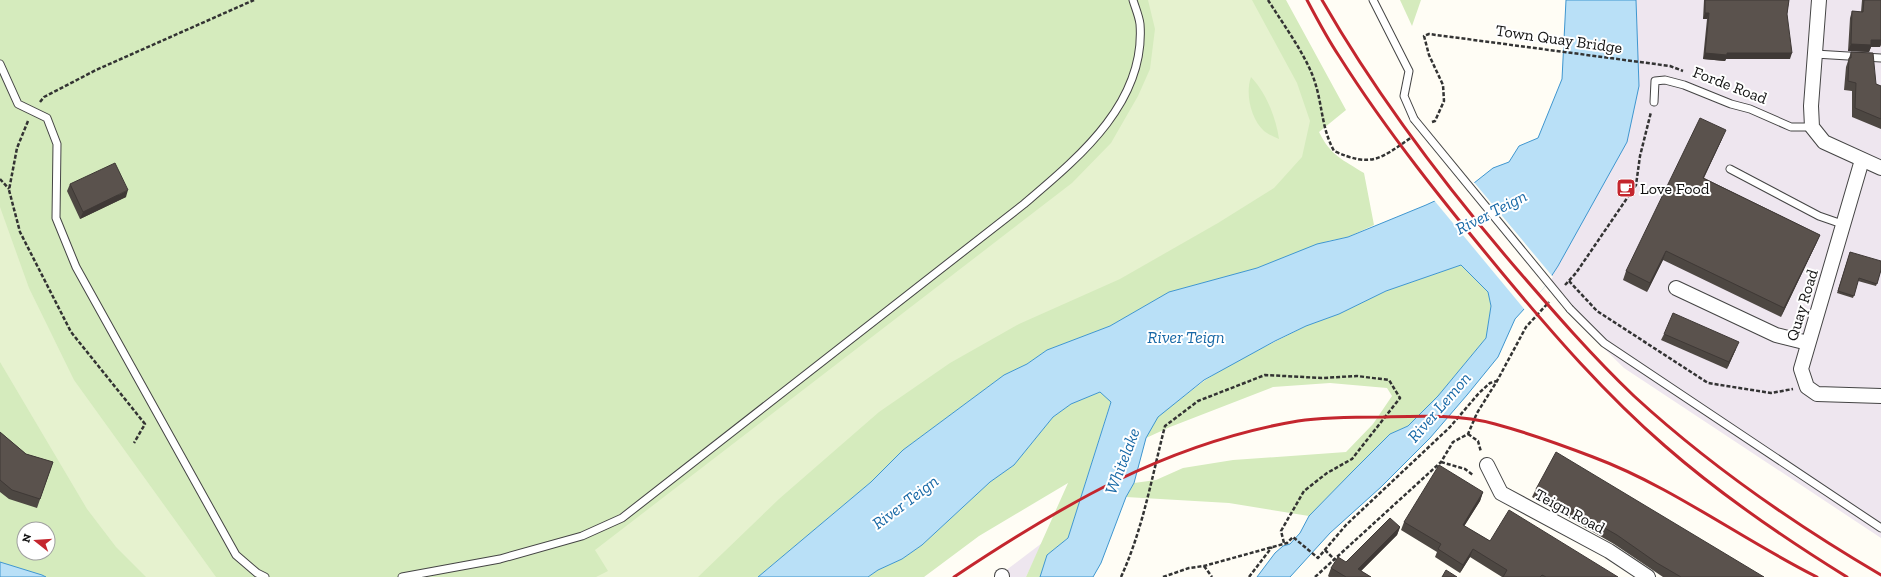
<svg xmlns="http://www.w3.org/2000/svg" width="1881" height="577" font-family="'Zilla Slab',serif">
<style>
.industrial{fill:#eee6ef}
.green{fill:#d5ebbd;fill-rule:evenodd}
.pitch{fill:#e6f2cf;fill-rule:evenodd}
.water{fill:#b9e0f7;stroke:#3f96cf}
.pier{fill:#fffdf5}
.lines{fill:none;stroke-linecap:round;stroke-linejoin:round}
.service-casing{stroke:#444;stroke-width:9}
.minor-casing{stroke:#444;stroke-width:16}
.path{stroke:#333;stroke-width:2.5;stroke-dasharray:4 2;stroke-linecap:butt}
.service{stroke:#fff;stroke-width:7}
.minor{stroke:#fff;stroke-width:14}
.rail{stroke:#c4262e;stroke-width:3}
.service-bridge-casing{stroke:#444;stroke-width:9;stroke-linecap:butt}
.service-bridge{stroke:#fff;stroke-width:7}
.wall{fill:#4d4742}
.shaded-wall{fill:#3f3936}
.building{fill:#5a524d;stroke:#3f3936}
.labels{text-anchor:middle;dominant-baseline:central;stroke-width:4;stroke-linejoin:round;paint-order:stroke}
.street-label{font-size:16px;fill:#111;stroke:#fff}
.poi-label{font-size:16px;fill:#111;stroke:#fff;text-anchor:start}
.water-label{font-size:17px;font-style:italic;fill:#1768a6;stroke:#fff}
</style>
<rect width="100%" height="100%" fill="#fffdf5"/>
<g class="industrial">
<polygon points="1636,0 1881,0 1881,538 1624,368 1567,312 1545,286 1558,266 1572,239 1639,86"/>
<polygon points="1042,543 1026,577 997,577"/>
</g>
<g class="green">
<path d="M0 0H1286L1346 110 1319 132C1330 155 1343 160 1364 173L1374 225 1348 237 1328 241 1257 268 1169 292 1110 326 1047 350 1027 364 1004 375 903 450 871 482 758 577H46L0 562ZM24 529H48V553H24Z"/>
<polygon points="1400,0 1421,0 1412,26"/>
<polygon points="1461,265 1488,292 1491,306 1486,338 1438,396 1408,426 1390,434 1309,516 1229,503 1126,497 1134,483 1156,480 1183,468 1233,460 1346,452 1373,424 1392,396 1387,388 1330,383 1273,387 1170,427 1146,438 1157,417 1204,381 1229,365 1306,326 1339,314 1386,291"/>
<polygon points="1100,392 1111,401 1068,538 1047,555 1040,577 1026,577 1068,483 979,536 924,577 868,577 878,570 902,559 922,545 990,482 1014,465 1053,417 1071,404"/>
</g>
<g class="pitch">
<path d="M1148 0H1252L1297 83 1310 121 1302 157 1274 188 1218 223 1120 279 1019 324 950 363 879 412 779 499 698 577H596L608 571 595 550 1072 183 1111 143 1138 96 1150 69 1155 29ZM1251 77C1266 93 1276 117 1279 139 1274 137 1268 134 1264 131 1251 119 1245 94 1251 77Z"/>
<polygon points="0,207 29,288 74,380 216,577 146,577 116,547 87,509 0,362"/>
</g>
<g class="water">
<polygon points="1566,0 1636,0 1639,86 1627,142 1558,266 1545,286 1515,319 1498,357 1467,395 1430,438 1381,487 1330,533 1290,577 1257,577 1275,553 1283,546 1290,544 1300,533 1309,516 1352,472 1390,434 1408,426 1438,396 1486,338 1491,306 1488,292 1461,265 1386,291 1339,314 1306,326 1275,341 1204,380 1158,417 1146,438 1134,483 1126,497 1101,563 1093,577 1040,577 1047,555 1068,538 1111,402 1100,392 1071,404 1053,417 1014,465 990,482 922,545 902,559 878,570 868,577 758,577 871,482 903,450 1004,375 1027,364 1047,350 1110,326 1169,292 1257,268 1317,244 1348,237 1426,205 1474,183 1493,168 1509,162 1519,146 1538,138 1562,79"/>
<polygon points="0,562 42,575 46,577 0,577"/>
</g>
<polygon class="pier" points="1473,181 1553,277 1525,310 1433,199"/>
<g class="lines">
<defs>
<g id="service">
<polyline points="1373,0 1409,71 1404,96 1414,119"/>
<polyline points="1815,54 1881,58"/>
<polyline points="0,64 18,104 47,118 57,144 56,218 76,267 236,555 257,573 265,577"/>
<polyline points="1654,102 1655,81 1665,80 1684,85 1731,104 1750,109 1791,127 1812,127"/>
<polyline points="1730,169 1819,216 1842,224"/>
<polyline points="1570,309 1604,343 1881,528"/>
<path d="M402 577 500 559 582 536 622 518 1024 204C1078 158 1146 103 1140 24 1139 16 1135 7 1133 0"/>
</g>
<g id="minor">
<polyline points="1819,0 1811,106 1812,127 1824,142 1881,168"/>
<polyline points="1862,160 1801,369 1807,387 1817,394 1881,396"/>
<polyline points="1676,288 1776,335 1808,343"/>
<polyline points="1487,465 1501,493 1609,551 1648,577"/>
<polyline points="1002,577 1002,576"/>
</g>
</defs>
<use href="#service" class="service-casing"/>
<use href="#minor" class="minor-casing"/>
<g class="path">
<path d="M1268 0C1283 24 1301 48 1312 74 1323 101 1320 125 1334 151 1372 168 1380 159 1412 137"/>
<polyline points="40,102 44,97 96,70 254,0"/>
<polyline points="28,121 17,148 9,190 20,232 71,332 145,424 134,443"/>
<polyline points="1432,122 1435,121 1444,101 1443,85 1429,55 1424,36 1429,34 1670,66 1683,71"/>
<polyline points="0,179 9,189"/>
<polyline points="1569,281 1597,311 1708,383 1771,393 1793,389"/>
<polyline points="1565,285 1576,273 1636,185 1640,156 1651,112"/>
<polyline points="1468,434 1478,441 1481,452"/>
<polyline points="1441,462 1465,469 1473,475"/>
<polyline points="1325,550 1335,560"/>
<polyline points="1204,566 1212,577"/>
<path d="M1121 577C1143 529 1152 476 1165 426L1198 401 1265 375 1322 378 1357 376 1389 380 1400 398 1352 459 1327 473 1304 491 1281 531 1284 543"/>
<polyline points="1163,577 1189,568 1204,566 1287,543 1293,537 1318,558 1346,525 1450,427 1479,393 1490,383 1497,381"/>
<polyline points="1249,577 1272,547"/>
<polyline points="1315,577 1441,462 1453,442 1468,434 1477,413 1497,381 1526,327 1549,302"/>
</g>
<use href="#service" class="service"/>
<use href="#minor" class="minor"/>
<g class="rail">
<path d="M1307 0C1317 19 1327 38 1339 56 1387 132 1445 204 1503 274 1553 334 1605 394 1665 446 1721 495 1784 538 1847 577"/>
<path d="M1322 0C1377 96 1443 183 1515 267 1553 311 1592 356 1634 396 1709 465 1794 524 1881 575"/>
<path d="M954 577C1062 505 1167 443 1298 421 1325 417 1355 417 1383 417 1419 416 1459 414 1495 424 1528 433 1562 445 1593 457 1673 487 1741 539 1817 577"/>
</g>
<defs>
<polyline id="service-bridge" points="1414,119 1570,309"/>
</defs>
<use href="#service-bridge" class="service-bridge-casing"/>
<use href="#service-bridge" class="service-bridge"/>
</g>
<g class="wall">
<polygon points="1704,0 1789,0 1787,14 1790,59 1726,59 1725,61 1703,59 1707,19 1703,19"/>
<polygon points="1862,0 1881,0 1881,45 1880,47 1871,47 1869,52 1848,51 1850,18 1852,11 1861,12"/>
<polygon points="1851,52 1876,84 1881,86 1881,129 1852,117 1852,91 1844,90 1846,67"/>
<polygon points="1722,139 1704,178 1820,235 1816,244 1781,317 1663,260 1647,292 1623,280 1626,271"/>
<polygon points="70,184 126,197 80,219 67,191"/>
<polygon points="1850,252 1881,270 1876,286 1858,281 1853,298 1837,293"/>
<polygon points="1664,334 1736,349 1727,369 1661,340"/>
<polygon points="0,432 26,454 53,462 37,508 9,499 0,492"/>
<polygon points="1536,489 1764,577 1663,577 1614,544 1532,497"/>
<polygon points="1483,492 1480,501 1464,526 1490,541 1618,577 1502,577 1470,557 1460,573 1435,557 1437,552 1401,530 1404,522"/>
<polygon points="1400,527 1397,535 1361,571 1371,577 1329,577 1328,576 1331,568 1346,562"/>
</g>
<g class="shaded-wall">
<polygon points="1705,13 1709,13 1707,19 1703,19"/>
<polygon points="1871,40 1881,40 1880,47 1871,47 1869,52 1848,51 1851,44"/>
<polygon points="1705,53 1792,53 1790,59 1726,59 1725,61 1703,59"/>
<polygon points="1726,130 1722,139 1699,187 1703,178"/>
<polygon points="128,190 126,197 80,219 83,212"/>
<polygon points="1820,235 1816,244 1781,317 1784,308"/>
<polygon points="1666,251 1663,260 1647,292 1650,283"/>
<polygon points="1739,342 1736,349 1727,369 1729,362"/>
<polygon points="1483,492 1480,501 1460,533 1463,525"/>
<polygon points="1400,527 1397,535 1355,577 1358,569"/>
<polygon points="1473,549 1470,557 1460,573 1463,565"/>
</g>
<g class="building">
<polygon points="1705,0 1789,0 1787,14 1792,53 1727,53 1727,55 1705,53 1709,13 1705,13"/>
<polygon points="1864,0 1881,0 1881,40 1871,40 1871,45 1851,44 1852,11 1863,12"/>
<polygon points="1851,52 1873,53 1876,84 1881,86 1881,119 1855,108 1856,83 1848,81 1849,58 1851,58"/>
<polygon points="1700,118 1726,130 1703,178 1820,235 1784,308 1666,251 1650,283 1626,271"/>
<polygon points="115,163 128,190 83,212 70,184"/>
<polygon points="1850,252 1881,261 1881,270 1877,284 1859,278 1854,296 1838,291"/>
<polygon points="1673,313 1739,342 1729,362 1664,334"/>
<polygon points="0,432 26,454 53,462 40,499 12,490 0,480"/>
<polygon points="1556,452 1764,577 1681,577 1657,563 1617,535 1536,489"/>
<polygon points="1439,465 1483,492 1463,525 1490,541 1509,510 1618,577 1546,577 1542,575 1540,577 1503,577 1507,570 1473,549 1463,565 1438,549 1441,544 1404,522"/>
<polygon points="1390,518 1400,527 1358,569 1371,577 1346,577 1331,568 1338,557 1346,562"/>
<polygon points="1446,570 1457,577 1442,577"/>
</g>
<defs>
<symbol id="cafe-square" viewBox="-11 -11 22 22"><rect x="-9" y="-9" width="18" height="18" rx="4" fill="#c4262e" stroke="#fff"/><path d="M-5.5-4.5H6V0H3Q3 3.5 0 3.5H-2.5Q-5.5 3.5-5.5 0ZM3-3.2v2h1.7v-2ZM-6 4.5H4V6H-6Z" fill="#fff"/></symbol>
</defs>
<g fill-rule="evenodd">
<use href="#cafe-square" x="1615" y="177" width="22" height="22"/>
</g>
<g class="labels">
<g class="street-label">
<text transform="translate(1559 39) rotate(8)">Town Quay Bridge</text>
<text transform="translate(1730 85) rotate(21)">Forde Road</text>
<text transform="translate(1802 305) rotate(-73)">Quay Road</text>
<text transform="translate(1570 511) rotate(28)">Teign Road</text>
</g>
<g class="poi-label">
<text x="1640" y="188">Love Food</text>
</g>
<g class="water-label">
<text transform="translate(1491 212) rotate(-27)">River Teign</text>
<text x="1186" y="337">River Teign</text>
<text transform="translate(1439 407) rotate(-49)">River Lemon</text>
<text transform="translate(1122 461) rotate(-69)">Whitelake</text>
<text transform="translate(905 502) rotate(-37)">River Teign</text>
</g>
</g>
<g transform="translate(36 541) rotate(287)"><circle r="19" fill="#ffffff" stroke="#a0a0a0"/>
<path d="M0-3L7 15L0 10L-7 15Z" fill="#c4262e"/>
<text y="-6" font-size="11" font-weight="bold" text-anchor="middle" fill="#111111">N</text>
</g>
</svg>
